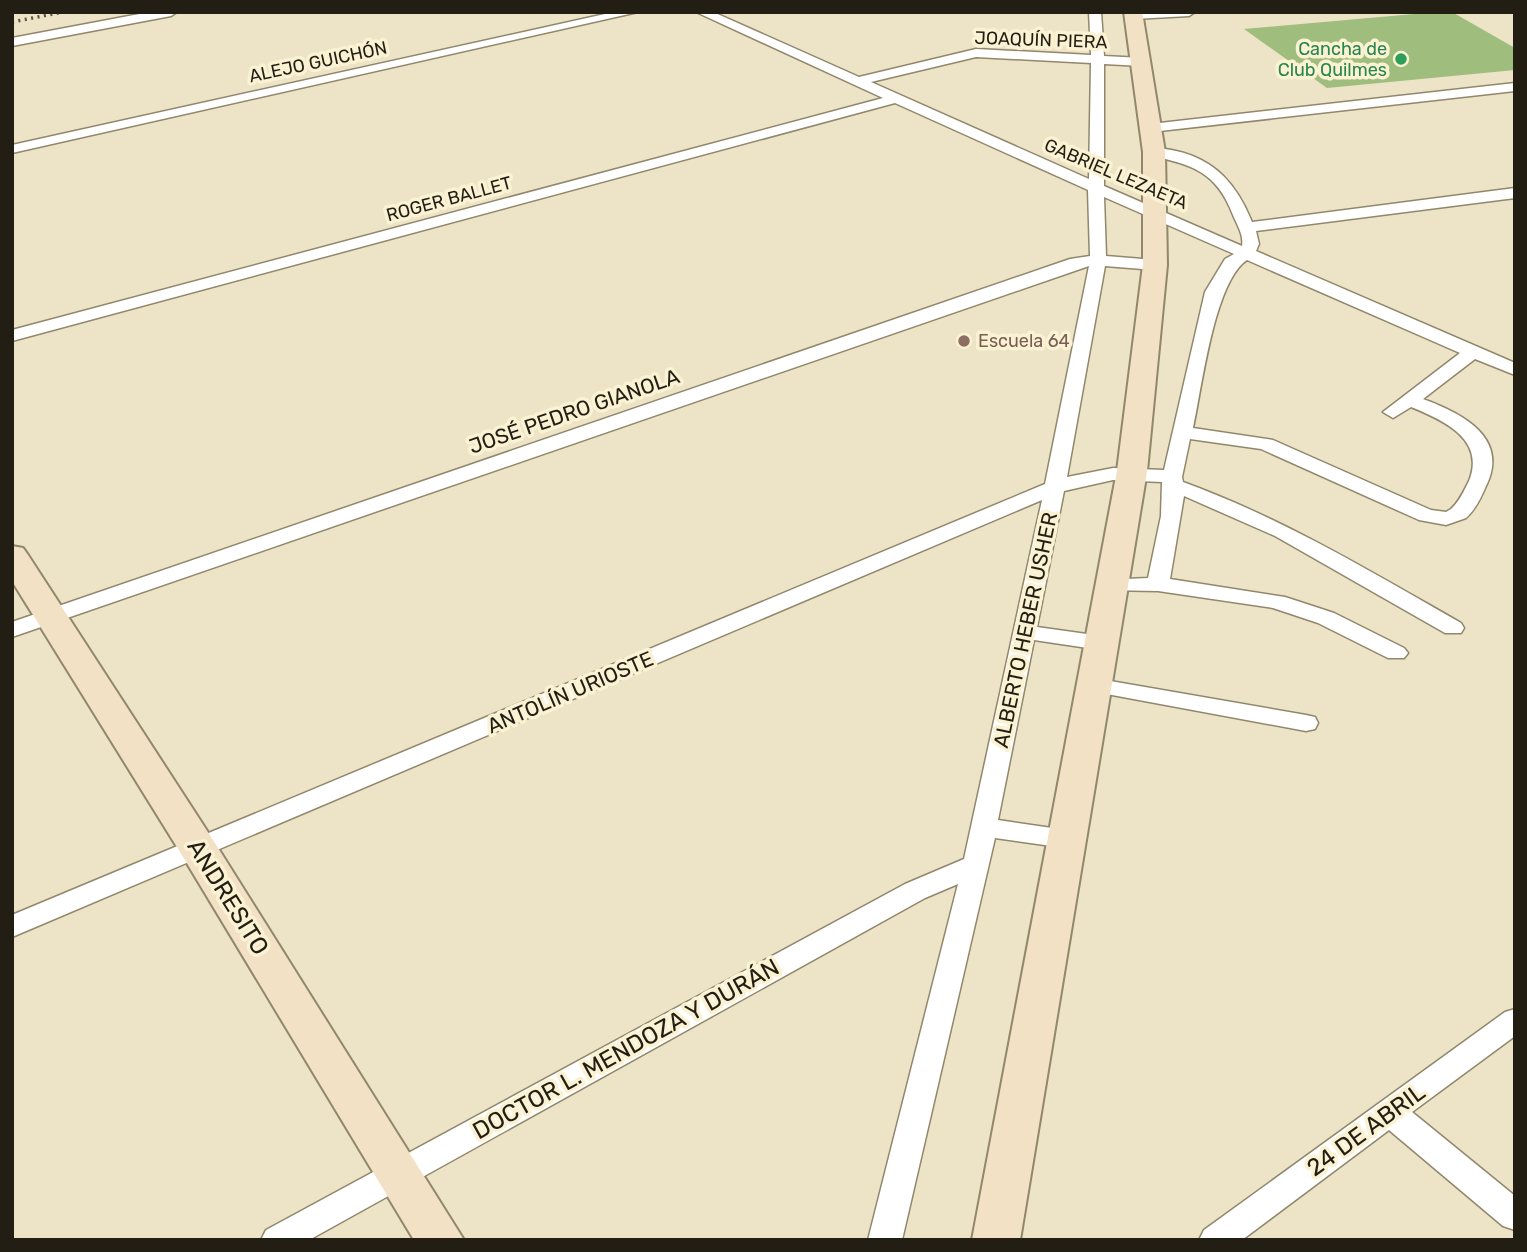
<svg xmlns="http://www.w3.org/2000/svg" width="1527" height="1252" font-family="Rubik,sans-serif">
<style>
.green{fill:#9fbd7d}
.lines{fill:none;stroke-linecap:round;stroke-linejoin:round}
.street-casing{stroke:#90876c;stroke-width:3}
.secondary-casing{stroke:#90876c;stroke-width:4}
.street{fill:#fff;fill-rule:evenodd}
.secondary{fill:#f2e1c4;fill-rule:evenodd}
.rail{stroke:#585343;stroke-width:3.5;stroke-dasharray:2 4.5;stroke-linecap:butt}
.leisure-dot{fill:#2e9e5b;stroke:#fbf1d3;stroke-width:2.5}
.education-dot{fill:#8d6e63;stroke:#fbf1d3;stroke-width:2.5}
.labels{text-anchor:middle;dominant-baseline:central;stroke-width:7;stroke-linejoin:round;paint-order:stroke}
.far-street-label{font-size:18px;fill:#221e14;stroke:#fbf1d3}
.far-leisure-label{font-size:18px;fill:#27864d;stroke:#fbf1d3;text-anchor:end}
.far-education-label{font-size:18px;fill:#785e54;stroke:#fbf1d3;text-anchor:start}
.street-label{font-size:21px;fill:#221e14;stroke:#fbf1d3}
.near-street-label{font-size:24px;fill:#221e14;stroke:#fbf1d3}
</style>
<rect width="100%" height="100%" fill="#ede3c6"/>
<polygon class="green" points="1437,12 1452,12 1515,48 1515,70 1327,88 1244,29"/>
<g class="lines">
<defs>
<g id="street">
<polygon points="150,12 177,12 171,16 12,46 12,38"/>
<polygon points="614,12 638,12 12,153 12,145"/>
<path d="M696 12H713L859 77 976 49 1091 55 1089 12H1101L1104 56 1142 58 1149 62 1142 66 1104 64V186L1242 246C1244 235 1237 225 1233 215 1216 170 1191 165 1149 155L1147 152 1149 149C1158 147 1167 149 1176 151 1216 160 1237 185 1252 222L1515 188V198L1256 231 1259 244 1256 251 1515 363V375L1475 359 1423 399C1461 413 1510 437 1486 486 1481 498 1475 510 1466 518L1446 525 1419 520 1261 449 1190 439 1182 477 1183 482C1282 518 1370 571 1461 623L1464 628 1461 633H1445L1275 536 1184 496 1170 579 1285 597 1334 613 1404 648 1408 653 1404 658H1388L1318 623 1273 608 1158 591 1103 590 1100 585 1103 580 1148 578 1161 516 1162 482 1113 480 1064 491 1037 627 1101 636 1109 638 1113 643 1109 648 1101 650 1034 640 998 820 1066 830 1075 832 1079 839 1075 846 1066 848 995 838 902 1240H868L958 884 925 898 309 1240H261L266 1230 905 884 964 859 1042 500 12 937V915L1045 484 1089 266 12 637V622L1070 259 1090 256 1088 190 895 103 12 341V330L883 98ZM976 57 1091 63 1089 179 871 82ZM1104 197 1234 254 1225 259 1205 292 1164 470 1113 468 1067 477 1105 266 1155 270 1163 265 1155 260 1106 256ZM1247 260 1460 353 1383 412 1393 418 1411 407C1443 420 1486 439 1469 481 1464 491 1459 502 1451 509L1446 512 1431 510 1273 440 1193 428C1202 387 1214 282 1247 260Z"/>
<polygon points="1130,12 1195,12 1189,16 1134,19 1128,15"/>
<polygon points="1515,83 1515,91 1151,132 1144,128 1151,124"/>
<polygon points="1093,678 1306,715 1315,717 1318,723 1315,729 1306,731 1085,690 1081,685 1085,680"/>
<polygon points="1515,1009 1515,1036 1412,1112 1515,1196 1515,1230 1503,1226 1389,1130 1242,1240 1199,1240 1204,1230 1505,1012"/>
</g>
<g id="secondary">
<polygon points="1124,12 1142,12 1165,152 1167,265 1147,471 1020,1240 972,1240 1117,471 1143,265 1143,152"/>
<polygon points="12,546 23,548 28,555 213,840 464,1240 414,1240 185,860 12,581"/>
</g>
</defs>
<use href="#street" class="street-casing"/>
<use href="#secondary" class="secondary-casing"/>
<use href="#street" class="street"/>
<use href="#secondary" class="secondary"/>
<polyline class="rail" points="12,22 63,12"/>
</g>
<circle class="leisure-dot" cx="1401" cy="59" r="7"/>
<circle class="education-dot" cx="964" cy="341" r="7"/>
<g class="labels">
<g class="far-street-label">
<text transform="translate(1041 40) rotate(2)">JOAQUÍN PIERA</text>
<text transform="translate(318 62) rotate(-12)">ALEJO GUICHÓN</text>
<text transform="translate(1116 174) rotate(23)">GABRIEL LEZAETA</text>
<text transform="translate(449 199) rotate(-15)">ROGER BALLET</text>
</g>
<g class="far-leisure-label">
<text x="1387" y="49">Cancha de<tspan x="1387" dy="21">Club Quilmes</tspan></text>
</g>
<g class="far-education-label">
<text x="978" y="341">Escuela 64</text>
</g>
<g class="street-label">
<text transform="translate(574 411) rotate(-19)">JOSÉ PEDRO GIANOLA</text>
<text transform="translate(1025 630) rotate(-78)">ALBERTO HEBER USHER</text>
<text transform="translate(570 692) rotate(-23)">ANTOLÍN URIOSTE</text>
</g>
<g class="near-street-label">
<text transform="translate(228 897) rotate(58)">ANDRESITO</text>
<text transform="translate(626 1049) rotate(-29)">DOCTOR L. MENDOZA Y DURÁN</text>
<text transform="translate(1366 1130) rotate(-36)">24 DE ABRIL</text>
</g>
</g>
<rect width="1527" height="1252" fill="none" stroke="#221e14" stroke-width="28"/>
</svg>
